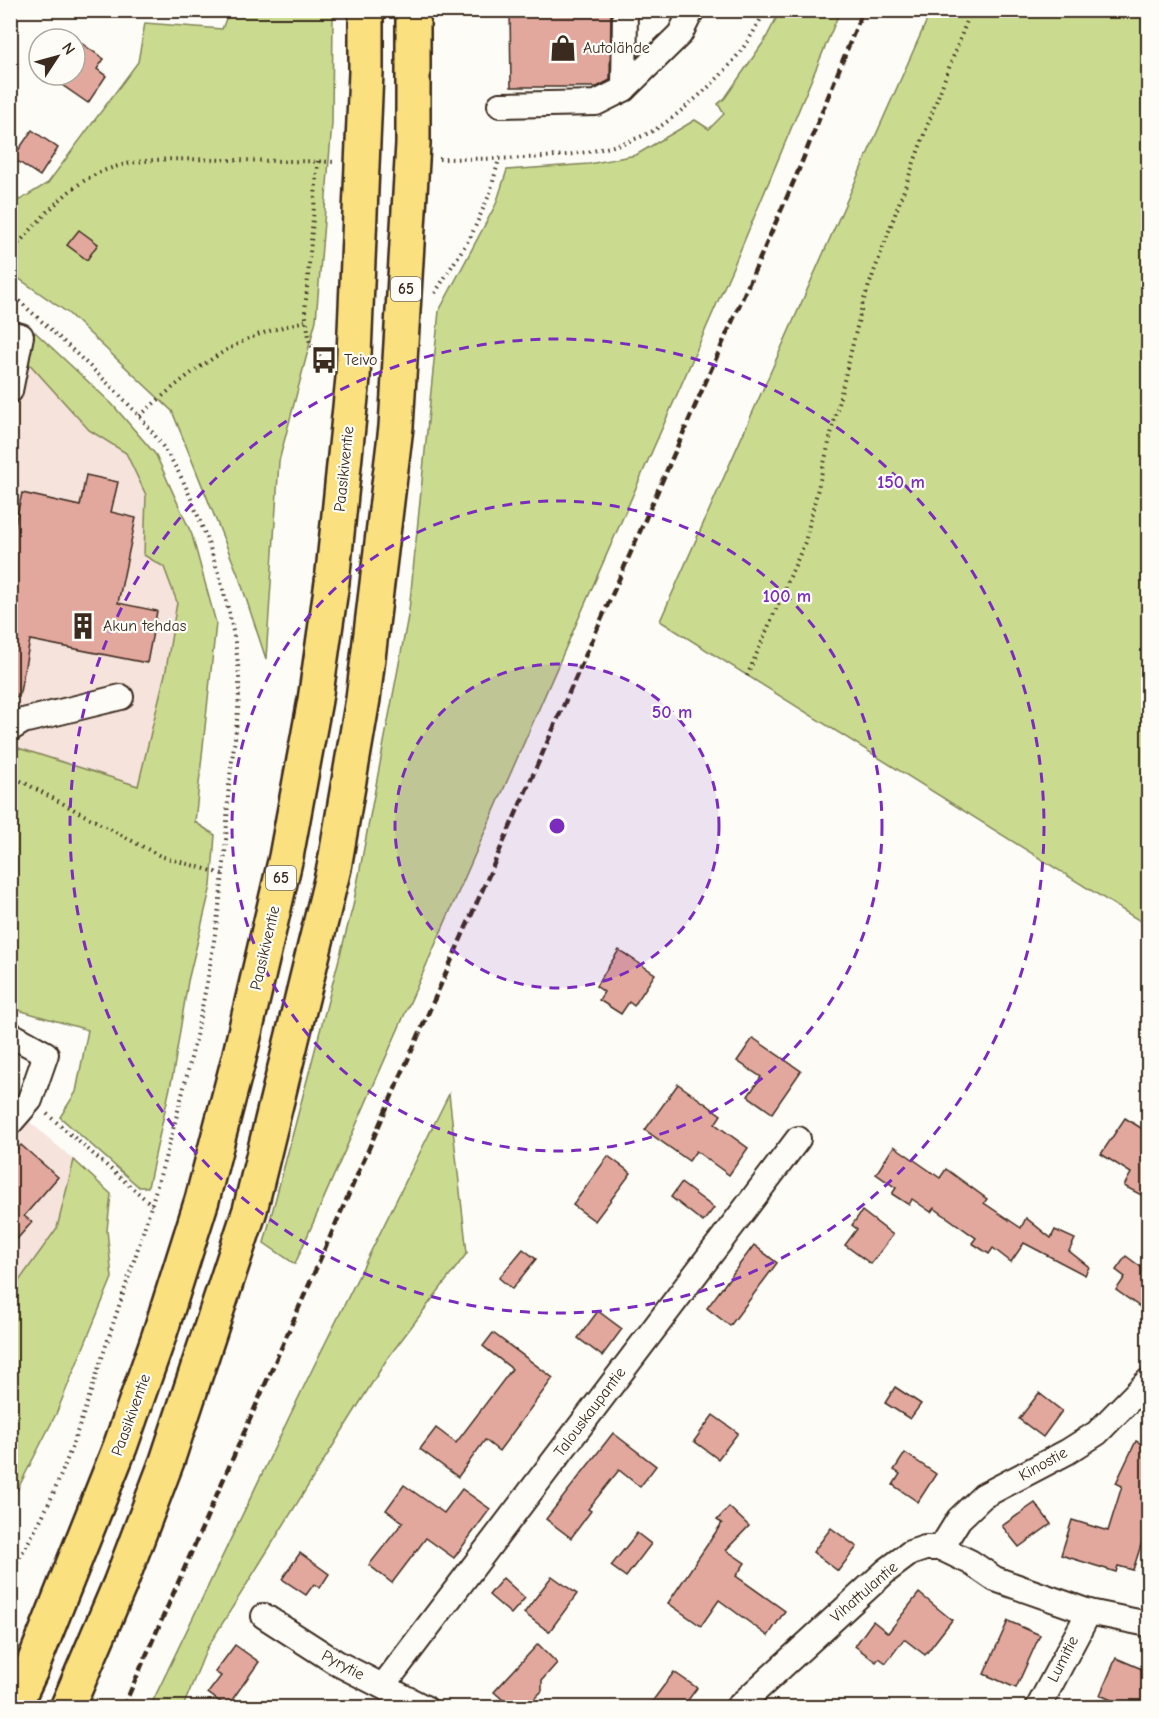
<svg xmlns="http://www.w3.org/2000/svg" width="1159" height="1718" font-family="'Comic Neue',sans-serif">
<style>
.built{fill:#f5e3dc}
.green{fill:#cadb90;stroke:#828257;stroke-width:1.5}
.building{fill:#e2a89e;stroke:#3b2a1e;stroke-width:1.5}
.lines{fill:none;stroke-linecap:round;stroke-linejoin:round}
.minor-casing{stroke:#3b2a1e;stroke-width:28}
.highway-casing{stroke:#3b2a1e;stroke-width:38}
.path{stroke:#3b2a1e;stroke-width:4;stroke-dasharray:1.5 4.5;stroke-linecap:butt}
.minor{stroke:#fdfcf7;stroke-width:24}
.highway{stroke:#fbe080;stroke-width:33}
.rail{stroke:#3b2a1e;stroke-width:4.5;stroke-dasharray:9 4.5;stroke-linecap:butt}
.ring{fill:none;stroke:#7b2cbf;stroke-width:3;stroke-dasharray:10 8}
.labels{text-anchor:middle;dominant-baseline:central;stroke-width:4.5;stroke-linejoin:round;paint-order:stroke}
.shield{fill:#fdfcf7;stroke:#75695f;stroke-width:1.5}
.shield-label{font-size:15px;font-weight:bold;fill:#3b2a1e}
.poi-label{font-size:16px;fill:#3b2a1e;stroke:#fdfcf7;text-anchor:start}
.street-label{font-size:16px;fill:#3b2a1e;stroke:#fdfcf7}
.centre{fill:#7b2cbf;stroke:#fdfcf7;stroke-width:3}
.ring-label{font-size:18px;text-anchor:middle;font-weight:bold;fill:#7b2cbf;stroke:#fdfcf7;stroke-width:4.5;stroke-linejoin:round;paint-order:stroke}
</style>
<rect width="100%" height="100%" fill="#fdfcf7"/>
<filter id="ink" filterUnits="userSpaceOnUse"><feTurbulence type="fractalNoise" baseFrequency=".0167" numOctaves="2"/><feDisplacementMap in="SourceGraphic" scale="12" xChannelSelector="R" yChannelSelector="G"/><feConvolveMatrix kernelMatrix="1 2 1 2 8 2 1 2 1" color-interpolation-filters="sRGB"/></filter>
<g filter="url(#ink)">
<g class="built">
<polygon points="10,319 35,332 27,361 89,430 126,453 146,495 144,555 164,567 177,602 166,670 138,786 11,745"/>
<polygon points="11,1106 74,1160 57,1228 11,1292"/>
</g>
<g class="green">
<polygon points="229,11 333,11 332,123 316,320 279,461 266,659 239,577 172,411 68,313 11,273 10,195 20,200 48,183 138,62 145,23 222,29"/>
<polygon points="780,11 840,11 740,251 295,1264 264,1243 353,906 409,611 439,311 496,204 507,170 589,164 636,155 695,120 709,129 724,114 718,104 725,98 765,40"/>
<polygon points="931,11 1148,11 1148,926 660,621"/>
<polygon points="35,332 112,404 156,455 192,535 216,623 195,822 215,835 211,886 188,981 173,1074 148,1187 139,1187 60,1117 76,1092 88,1030 11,1008 10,751 12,746 138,786 166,670 177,602 164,567 144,555 146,495 126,453 89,430 26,360"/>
<polygon points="449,1094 467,1253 387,1359 207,1648 183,1707 150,1707 308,1378"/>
<polygon points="74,1160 111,1194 107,1230 112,1278 56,1414 11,1502 11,1292 57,1228"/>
</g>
<g class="building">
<polygon points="510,10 611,10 610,80 597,87 511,87"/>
<polygon points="75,39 104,59 97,69 106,76 88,103 62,85 69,75 75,75"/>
<polygon points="32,130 58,148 40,176 13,158"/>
<polygon points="79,230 98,244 87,260 67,245"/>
<polygon points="86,475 118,482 111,512 136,518 118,603 157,611 147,663 30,640 19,697 10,697 10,547 22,493 80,506"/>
<polygon points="619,950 655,974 634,1006 629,1002 621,1014 599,1000 604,992 596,986"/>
<polygon points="753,1038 801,1071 772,1113 748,1096 761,1077 737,1061"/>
<polygon points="678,1084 721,1115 715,1124 748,1148 729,1175 696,1151 689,1161 645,1130"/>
<polygon points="1125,1118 1149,1133 1149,1199 1124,1186 1131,1173 1101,1154"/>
<polygon points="21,1145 58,1177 24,1216 32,1222 10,1247 10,1157"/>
<polygon points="894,1146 940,1178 946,1169 987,1199 984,1203 1021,1228 1026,1218 1051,1238 1055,1230 1075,1239 1069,1251 1089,1267 1085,1275 1024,1243 1011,1262 993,1248 989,1254 972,1243 976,1238 934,1208 931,1212 912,1199 909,1205 892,1194 896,1188 876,1174"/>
<polygon points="608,1156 631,1173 595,1221 573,1205"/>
<polygon points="681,1183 714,1208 703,1222 671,1197"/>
<polygon points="862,1211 893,1235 871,1264 845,1245 857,1229 852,1225"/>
<polygon points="754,1245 777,1263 730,1326 707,1308"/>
<polygon points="523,1249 536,1259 512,1289 499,1278"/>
<polygon points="1126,1256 1149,1273 1149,1295 1140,1307 1116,1290 1125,1277 1116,1270"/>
<polygon points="598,1311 622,1329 602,1356 578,1338"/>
<polygon points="493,1333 553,1378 499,1451 485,1440 458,1477 420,1449 436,1428 456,1443 512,1369 483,1346"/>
<polygon points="895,1387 921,1404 910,1419 885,1403"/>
<polygon points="1039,1393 1062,1411 1043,1437 1019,1419"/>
<polygon points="713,1415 738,1433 718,1459 694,1441"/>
<polygon points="613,1433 656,1466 640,1487 619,1470 588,1509 591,1511 571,1538 546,1519"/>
<polygon points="1136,1441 1149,1448 1149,1520 1133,1570 1118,1566 1116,1572 1061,1555 1072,1520 1108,1531 1122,1486 1116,1483"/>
<polygon points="905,1453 936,1474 918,1502 893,1485 900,1474 894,1470"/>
<polygon points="404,1485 444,1513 462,1489 490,1509 454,1558 426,1538 392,1583 369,1565 403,1522 386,1510"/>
<polygon points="1035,1503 1051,1524 1019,1547 1002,1526"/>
<polygon points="729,1507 749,1526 726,1550 745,1563 736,1576 785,1611 768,1636 719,1600 701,1626 668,1603 722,1523 717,1520"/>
<polygon points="831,1528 857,1547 838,1571 813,1552"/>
<polygon points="637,1533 651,1544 626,1577 611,1566"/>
<polygon points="300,1553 329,1574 320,1588 314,1584 306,1595 282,1579"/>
<polygon points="552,1576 577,1594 549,1632 524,1613"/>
<polygon points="503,1578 525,1598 511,1614 489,1595"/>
<polygon points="919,1593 952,1620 925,1655 904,1639 886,1663 879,1658 876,1662 855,1646 873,1621 888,1633"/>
<polygon points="1008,1621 1040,1635 1016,1688 984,1674"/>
<polygon points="538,1644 557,1663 542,1680 542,1691 526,1707 511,1707 494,1692"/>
<polygon points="235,1645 259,1662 227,1707 208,1693 221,1676 215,1672"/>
<polygon points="1116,1658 1149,1672 1142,1689 1149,1692 1149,1707 1127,1707 1100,1695"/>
<polygon points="674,1672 697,1688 683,1707 648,1707"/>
</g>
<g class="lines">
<defs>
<g id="minor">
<polyline points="624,89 625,10"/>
<polyline points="500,105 596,103 624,89 680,34 692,10"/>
<polyline points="10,333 21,336 10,391"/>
<polyline points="10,729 23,721 121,697"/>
<polyline points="10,1034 46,1054 30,1100 10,1123"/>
<polyline points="941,1548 959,1519 983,1496 1067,1452 1097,1433 1148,1381"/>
<polyline points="264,1616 337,1663 425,1708"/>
<polyline points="383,1686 798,1139"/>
<polyline points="737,1708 886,1571 910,1553 925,1548 941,1548 970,1562 995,1579 1089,1612 1148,1624"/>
<polyline points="1038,1708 1089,1612"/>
</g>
<g id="highway">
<polyline points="13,1708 31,1670 120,1447 159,1336 202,1200 239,1058 286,857 315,700 332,582 353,378 366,72 366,10"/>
<polyline points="67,1708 120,1584 167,1461 250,1210 334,868 363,699 396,427 413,144 413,10"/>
</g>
</defs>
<use href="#minor" class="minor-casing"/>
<use href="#highway" class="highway-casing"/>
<g class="path">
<path d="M439 159C507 158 588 163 651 132 667 123 681 111 695 99 724 75 749 45 765 10"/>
<polyline points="318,161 305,311 310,344 324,360"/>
<path d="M10 252C34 228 57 197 87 179 131 153 187 160 236 160 269 161 303 161 337 162"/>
<path d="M10 293C35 315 59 337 83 360 123 397 160 433 184 483 209 538 236 617 239 678 240 718 231 757 228 797 227 822 226 848 223 873 207 1023 164 1173 116 1315 96 1375 78 1436 53 1494 41 1521 25 1548 10 1574"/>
<polyline points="435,293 471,236 490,193 499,159"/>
<path d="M140 416C175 384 216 351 260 334 275 329 290 325 305 321"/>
<polyline points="747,676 805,542 863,302 939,94 971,10"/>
<polyline points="10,775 160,856 223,874"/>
<polyline points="47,1114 152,1205"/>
</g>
<use href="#minor" class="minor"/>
<use href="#highway" class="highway"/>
<polyline class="rail" points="123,1708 797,174 863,10"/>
</g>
</g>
<circle cx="557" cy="826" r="162" fill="#7b2cbf" fill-opacity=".12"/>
<g class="ring">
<circle cx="557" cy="826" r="162"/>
<circle cx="557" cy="826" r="325"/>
<circle cx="557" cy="826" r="487"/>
</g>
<defs>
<symbol id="shop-bare" viewBox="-9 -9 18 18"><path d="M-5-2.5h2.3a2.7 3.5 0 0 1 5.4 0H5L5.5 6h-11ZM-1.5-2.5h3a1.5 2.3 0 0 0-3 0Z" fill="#3b2a1e" stroke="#fdfcf7" stroke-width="2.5" paint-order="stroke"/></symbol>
<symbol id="bus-bare" viewBox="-9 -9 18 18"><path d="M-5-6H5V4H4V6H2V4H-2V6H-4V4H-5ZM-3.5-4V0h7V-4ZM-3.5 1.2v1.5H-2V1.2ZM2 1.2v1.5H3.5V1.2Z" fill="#3b2a1e" stroke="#fdfcf7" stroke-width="2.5" paint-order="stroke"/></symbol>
<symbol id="building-bare" viewBox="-9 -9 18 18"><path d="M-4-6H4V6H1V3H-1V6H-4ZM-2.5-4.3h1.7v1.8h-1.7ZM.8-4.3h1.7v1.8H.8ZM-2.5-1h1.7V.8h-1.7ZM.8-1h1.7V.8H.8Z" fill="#3b2a1e" stroke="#fdfcf7" stroke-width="2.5" paint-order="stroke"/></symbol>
</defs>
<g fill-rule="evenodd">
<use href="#shop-bare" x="544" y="29" width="38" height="38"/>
<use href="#bus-bare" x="305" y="341" width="38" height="38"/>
<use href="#building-bare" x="64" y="607" width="38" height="38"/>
</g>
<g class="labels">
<g class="shield">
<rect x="391" y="277" width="30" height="24" rx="4.5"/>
<rect x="266" y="866" width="30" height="24" rx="4.5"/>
</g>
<g class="shield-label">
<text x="406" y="289">65</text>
<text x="281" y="878">65</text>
</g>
<g class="poi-label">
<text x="583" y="48">Autolähde</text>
<text x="344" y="360">Teivo</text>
<text x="103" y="626">Akun tehdas</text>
</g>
<g class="street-label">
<text transform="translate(344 469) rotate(-84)">Paasikiventie</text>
<text transform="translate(265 948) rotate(-77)">Paasikiventie</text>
<text transform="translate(590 1412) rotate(-53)">Talouskaupantie</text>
<text transform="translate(131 1415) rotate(-70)">Paasikiventie</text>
<text transform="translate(1043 1464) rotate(-29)">Kinostie</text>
<text transform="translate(864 1592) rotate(-41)">Vihattulantie</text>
<text transform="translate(1063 1659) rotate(-63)">Lumitie</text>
<text transform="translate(343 1665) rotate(28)">Pyrytie</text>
</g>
</g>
<circle cx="557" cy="826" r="9" class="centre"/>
<g class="ring-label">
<text x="901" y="488">150 m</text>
<text x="787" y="602">100 m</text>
<text x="672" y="718">50 m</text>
</g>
<rect width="1159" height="1718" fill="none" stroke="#fdfcf7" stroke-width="36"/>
<rect x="18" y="18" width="1123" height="1682" fill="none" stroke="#3b2a1e" stroke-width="2" filter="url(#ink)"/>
<g transform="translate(57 57) rotate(54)"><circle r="28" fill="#fdfcf7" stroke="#afa8a0" stroke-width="1.5"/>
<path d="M0-4.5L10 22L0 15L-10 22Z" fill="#3b2a1e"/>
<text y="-9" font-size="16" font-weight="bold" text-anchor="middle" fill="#3b2a1e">N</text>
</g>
</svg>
